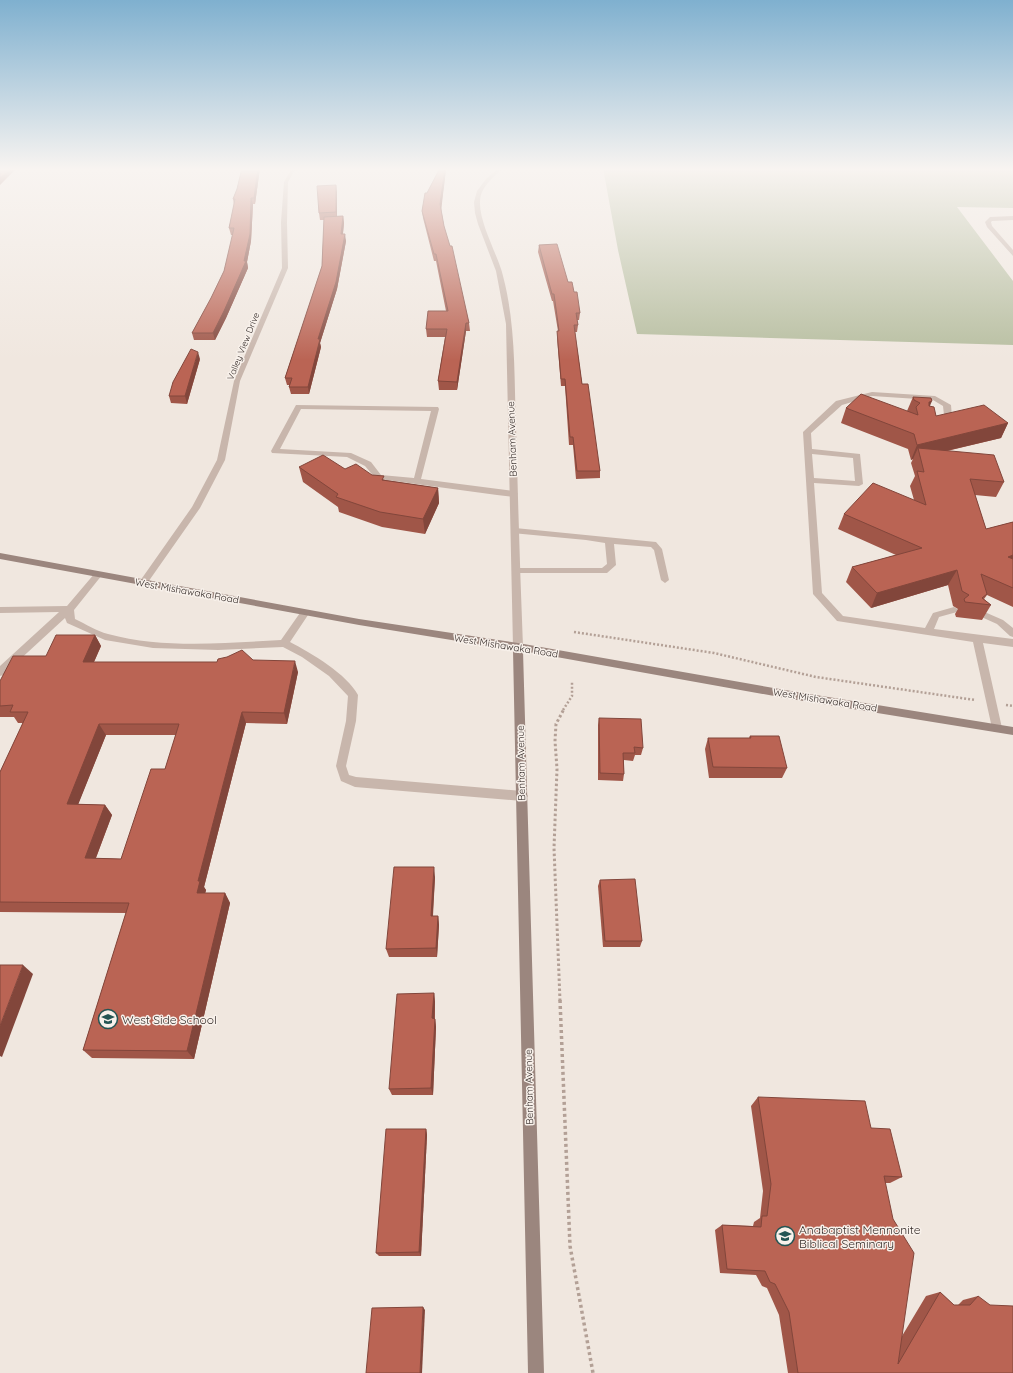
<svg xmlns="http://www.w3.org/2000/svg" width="1013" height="1373" font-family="Quicksand,sans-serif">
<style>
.green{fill:#b7bea0}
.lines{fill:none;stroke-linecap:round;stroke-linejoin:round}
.path-far2{stroke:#b3a096;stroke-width:2.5;stroke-dasharray:2 2;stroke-linecap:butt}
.path-far1{stroke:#b3a096;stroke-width:3;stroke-dasharray:2.5 2.5;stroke-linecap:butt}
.path{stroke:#b3a096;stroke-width:3.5;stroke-dasharray:3 3;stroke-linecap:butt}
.lane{fill:#c8b6ac;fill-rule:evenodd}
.street{fill:#c8b6ac;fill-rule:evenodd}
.secondary{fill:#9b867e;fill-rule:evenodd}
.wall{fill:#a05648;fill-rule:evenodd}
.shaded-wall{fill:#82463b}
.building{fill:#ba6454;stroke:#82463b;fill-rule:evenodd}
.labels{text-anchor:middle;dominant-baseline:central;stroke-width:3;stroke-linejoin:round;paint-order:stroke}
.far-street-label{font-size:9px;fill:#362d2a;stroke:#f8f1eb}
.street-label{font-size:10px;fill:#362d2a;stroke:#f8f1eb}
.near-poi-label{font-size:12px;fill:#362d2a;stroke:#f8f1eb;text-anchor:start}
</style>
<rect width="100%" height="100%" fill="#f0e7df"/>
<polygon class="green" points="603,168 1013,168 1013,208 957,207 1013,281 1013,345 637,334 618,250"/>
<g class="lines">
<g class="path-far2">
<polyline points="574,632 714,653 816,677 975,700"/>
<polyline points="1006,705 1013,706"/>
<polyline points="563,710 572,696 572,681"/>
</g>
<polyline class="path-far1" points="560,1001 554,848 557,769 555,741 556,724 564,709"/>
<polyline class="path" points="560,1000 570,1246 593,1373"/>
<g class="lane">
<path d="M872 392 935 396 951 405 952 417 948 419 936 420V416L944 415 943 406 933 400 872 396 842 405 811 433 812 449 860 454 863 484 859 486 814 483 822 593 843 616 925 628 933 613 954 607 959 610 957 612 939 617 934 629 1013 639V647L983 643 1002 728 1001 731 997 732 993 731 992 728 973 642 837 621 813 594 803 432 836 401ZM812 454 853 458 855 481 814 478Z"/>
<path d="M296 405 438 407 439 409 421 479 514 491 518 494 514 497 497 495 379 479H376L365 466 347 457 272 453 271 451ZM301 409 431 411 414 478 381 475 371 462 351 453 280 449Z"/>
<polygon points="515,528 656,542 662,549 669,580 665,583 661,580 654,550 651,547 614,544 616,565 607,573 513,573 512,571 513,569 516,568 602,568 607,564 605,543 586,540 512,533 511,531 512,529"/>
<path d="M98 572 102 575 74 610 75 619C86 624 96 631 108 634 163 649 225 643 281 640L302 610H308L310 612 290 642C311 653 347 674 358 695L356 721 346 766 349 775 356 777 522 791 526 793 528 796 526 799 522 801 355 787 341 781 336 766 346 721 348 696 329 676 302 657 283 647 218 650 153 648 105 640 67 623 65 618 3 675 0 676V666L59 612 0 613V607L67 606 95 573Z"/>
<polygon points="980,610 1003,620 1013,628 1013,637 1010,636 997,624 977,615 975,613 977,611"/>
</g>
<g class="street">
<polygon points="292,168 296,168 288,182 287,222 288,268 240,381 225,460 200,508 146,585 140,585 139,583 140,581 192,507 217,460 234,381 282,268 281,222 284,182"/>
<path d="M499 168H503C496 175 488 181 483 190 471 211 498 253 503 276 516 325 514 376 516 426 518 500 520 573 523 647L518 651 513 647 506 324 496 271 478 224 475 213 474 202 477 191 486 179Z"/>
<polygon points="1013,216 1013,220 992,221 991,222 992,226 1013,250 1013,256 987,227 985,222 990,217"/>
</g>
<polygon class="secondary" points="0,553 359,619 518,643 791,691 1013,727 1013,735 791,699 523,651 544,1373 528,1373 513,650 359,625 0,559"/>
</g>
<g class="wall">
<polygon points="242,168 260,168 255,204 253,204 251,241 247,262 248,268 226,318 215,340 194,340 192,333 211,298 224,271 233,235 231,235 229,228 234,205 233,199 237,189"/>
<polygon points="440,168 446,168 441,208 444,226 469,323 470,331 466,331 457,390 439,390 438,381 445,337 427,337 426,329 446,311 436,261 434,261 423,218 422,211 427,193"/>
<polygon points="337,192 337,217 343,216 344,223 343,234 346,241 337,289 320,343 321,347 309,394 291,394 289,387 289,385 287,385 285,378 322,266 324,220 320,220 319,213"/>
<polygon points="539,245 568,282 574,292 580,313 579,320 577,320 578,325 577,332 575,332 582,384 600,471 600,478 576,479 573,445 569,445 565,386 561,386 557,338 557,331 558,331 553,301 552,301 538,252"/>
<polygon points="200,359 187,404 171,403 169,396"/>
<polygon points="913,397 930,406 936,416 1008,423 1001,438 947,451 1004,482 996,497 975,495 986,529 1013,522 1013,607 987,595 984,599 991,605 982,620 956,617 955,614 958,609 953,606 948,585 871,608 846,582 852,567 896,555 838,529 844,514 914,500 910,486 915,476 911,463 913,459 911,460 908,449 841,423 846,408 907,411"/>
<polygon points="299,467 345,469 372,475 385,480 438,488 439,503 425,534 382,527 339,512 338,507 303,482"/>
<path d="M95 635 101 646 94 662H217L253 660 298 672 287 724 246 723 204 887 206 890 205 893H225L230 903 194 1059 92 1058 83 1050 126 913 0 912V772L23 723H18L14 717H0V681L46 656ZM106 735H176L165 769 121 859 96 858 112 815 105 805 78 804Z"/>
<polygon points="599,718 643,748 641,755 635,755 633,761 624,760 624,774 623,781 598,780 598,725"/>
<polygon points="750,736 787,768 782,778 709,778 705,749 708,738 749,738"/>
<polygon points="435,877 433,916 438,916 439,925 437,957 389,957 386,949"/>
<polygon points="600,880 642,941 640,947 603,947 598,886"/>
<polygon points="434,993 435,1002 435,1019 436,1027 433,1095 392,1095 389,1089"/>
<polygon points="758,1097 871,1128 902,1177 890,1183 885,1183 902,1336 926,1296 940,1292 954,1305 958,1305 963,1300 978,1296 1013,1373 788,1373 779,1315 767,1288 762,1286 756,1275 720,1273 715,1230 722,1225 753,1226 754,1222 760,1218 763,1191 751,1106"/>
<polygon points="426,1129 427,1135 421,1256 379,1256 376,1253"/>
</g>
<g class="shaded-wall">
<polygon points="11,168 17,168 0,185 0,178"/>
<polygon points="258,168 260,168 255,204 254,198"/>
<polygon points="445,168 446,168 446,170 441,211 440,204"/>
<polygon points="336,185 337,192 337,219 336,212"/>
<polygon points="251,198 253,204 251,241 247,262 248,268 226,318 215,340 213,333 244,261"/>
<polygon points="343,216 344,223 342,241 341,234"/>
<polygon points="345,234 346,241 337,289 320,343 321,347 309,394 308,387 318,339"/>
<polygon points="466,323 466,331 457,390 457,382"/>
<polygon points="198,352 200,359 187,404 185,396"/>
<polygon points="932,401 926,415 929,402"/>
<polygon points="1008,423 1001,438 920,457 918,448 913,459 911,460 917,445"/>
<polygon points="438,488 439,503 425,534 423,519"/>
<polygon points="1013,555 1013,567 1008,557"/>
<polygon points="957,570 948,585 871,608 877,593"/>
<polygon points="95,635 101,646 89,673 83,662"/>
<polygon points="295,661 298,672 287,724 284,713"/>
<polygon points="242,712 246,723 204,887 206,890 203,903 197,893 198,881"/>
<polygon points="99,724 106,735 74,815 67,804"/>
<polygon points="105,805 112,815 92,868 85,858"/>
<polygon points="434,867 435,877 432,925 431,916"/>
<polygon points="225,893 230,903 194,1059 187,1051"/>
<polygon points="438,916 439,925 437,957 436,948"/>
<polygon points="23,965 33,974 2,1057 0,1056 0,1026"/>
<polygon points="434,993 435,1002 434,1026 432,1018"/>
<polygon points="435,1019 436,1027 433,1095 431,1088"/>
<polygon points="426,1129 427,1135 421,1256 419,1252"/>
<polygon points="423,1307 425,1310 422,1373 420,1373"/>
</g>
<g class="building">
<polygon points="0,168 11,168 0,178"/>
<polygon points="242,168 258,168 254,198 251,198 250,234 244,261 246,261 224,311 213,333 192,333 211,298 224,271 234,228 229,228 235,199 233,199 237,189"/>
<polygon points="440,168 445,168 440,204 444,226 450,246 452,246 469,323 466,323 457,382 438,381 447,329 426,329 428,311 448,311 436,254 434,254 422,211 425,193 427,193"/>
<polygon points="336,185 336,212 319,213 317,186"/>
<polygon points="343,216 341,234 345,234 336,282 318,339 320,339 308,387 289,387 292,378 285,378 322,266 324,217"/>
<polygon points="557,244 568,282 572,282 574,292 577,292 580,313 576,313 578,325 574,325 582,384 588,384 600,471 577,471 573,437 570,437 565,379 561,379 557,331 559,331 554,294 552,294 539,245"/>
<polygon points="191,349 198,352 185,396 169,396 173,382"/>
<polygon points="861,394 918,415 916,407 920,403 914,400 913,397 931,398 932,401 929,402 929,406 934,407 936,416 984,405 1008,423 917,445 914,434 846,408"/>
<polygon points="918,448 994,455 1004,482 970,479 986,529 1013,522 1013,555 1008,557 1013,559 1013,588 981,574 987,594 982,598 991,605 965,602 964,599 969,595 962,591 957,570 877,593 852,567 922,548 844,514 873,483 926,505 917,471 924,472"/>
<polygon points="323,455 345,469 356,464 372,475 384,476 382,480 438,488 423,519 380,512 336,497 338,494 299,467"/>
<path d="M56 635H95L83 662H217L218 659 227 657 242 650 253 660 295 661 284 713 242 712 198 881H200L197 893H225L187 1051 83 1050 129 903 0 902V772L28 712H10L13 705 0 706V681L13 656H46ZM99 724H179L165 769H151L121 859 85 858 105 805 67 804Z"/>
<polygon points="599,718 641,719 643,748 634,747 635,753 623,753 624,774 600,773"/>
<polygon points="750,736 779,736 787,768 713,767 708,738 751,738"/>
<polygon points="394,867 434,867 431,916 438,916 436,948 386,949"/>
<polygon points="635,879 642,941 605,941 600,880"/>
<polygon points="0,965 23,965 0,1026"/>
<polygon points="434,993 432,1018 435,1019 431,1088 389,1089 397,994"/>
<polygon points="758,1097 865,1101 871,1128 890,1129 902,1177 884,1176 893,1219 914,1253 898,1364 940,1292 954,1305 970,1305 978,1296 990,1305 1013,1306 1013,1373 798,1373 789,1312 775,1284 770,1282 765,1271 727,1269 722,1225 761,1227 762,1216 767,1216 771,1184"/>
<polygon points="386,1129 426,1129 419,1252 376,1253"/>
<polygon points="423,1307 420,1373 366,1373 372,1308"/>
</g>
<linearGradient id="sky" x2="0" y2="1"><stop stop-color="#7fb0cf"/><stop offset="0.47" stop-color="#f8f4f1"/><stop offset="1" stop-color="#f8f4f1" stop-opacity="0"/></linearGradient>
<rect width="1013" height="360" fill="url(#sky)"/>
<defs>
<symbol id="school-ring" viewBox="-11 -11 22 22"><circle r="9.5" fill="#f8f1eb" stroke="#245453" stroke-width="1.5"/><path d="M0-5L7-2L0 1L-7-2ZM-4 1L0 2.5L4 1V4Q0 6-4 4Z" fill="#245453"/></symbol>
<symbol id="university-ring" viewBox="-11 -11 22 22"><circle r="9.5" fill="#f8f1eb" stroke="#245453" stroke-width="1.5"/><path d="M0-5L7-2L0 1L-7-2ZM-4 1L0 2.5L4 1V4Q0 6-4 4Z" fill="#245453"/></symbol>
</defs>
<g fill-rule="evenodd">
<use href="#school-ring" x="97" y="1008" width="22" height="22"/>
<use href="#university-ring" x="774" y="1225" width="22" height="22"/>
</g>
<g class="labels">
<g class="far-street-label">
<text transform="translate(243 346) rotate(-68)">Valley View Drive</text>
</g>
<g class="street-label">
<text transform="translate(512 439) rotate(-92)">Benham Avenue</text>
<text transform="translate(187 591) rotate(10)">West Mishawaka Road</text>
<text transform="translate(506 646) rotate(9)">West Mishawaka Road</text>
<text transform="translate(825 700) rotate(9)">West Mishawaka Road</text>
<text transform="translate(521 763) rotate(-91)">Benham Avenue</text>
<text transform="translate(529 1087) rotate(-91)">Benham Avenue</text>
</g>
<g class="near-poi-label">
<text x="122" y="1019">West Side School</text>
<text x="799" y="1229">Anabaptist Mennonite<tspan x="799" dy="14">Biblical Seminary</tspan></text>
</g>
</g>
</svg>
